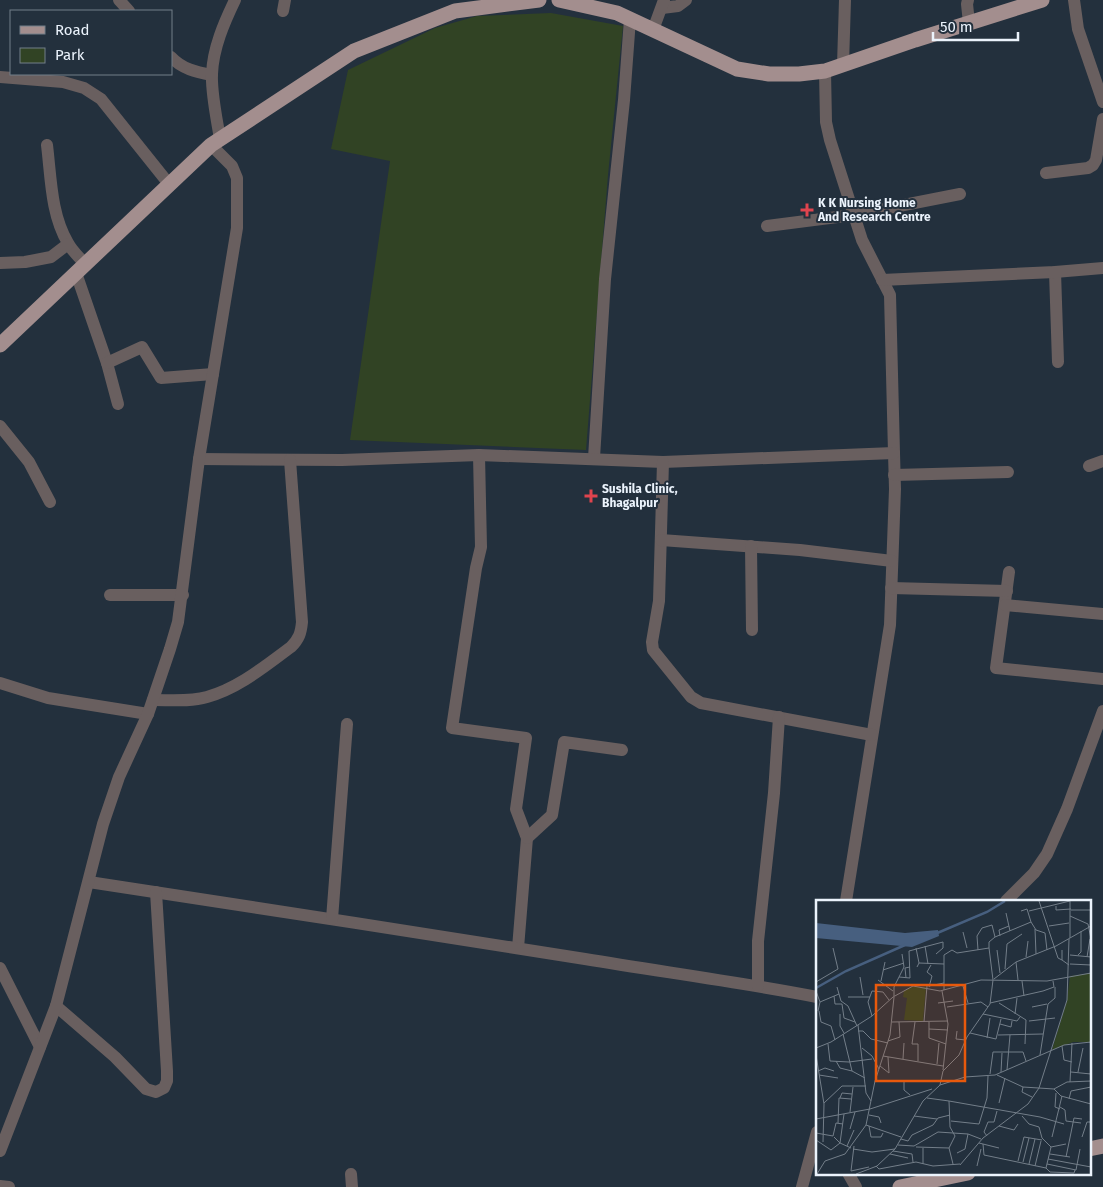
<svg xmlns="http://www.w3.org/2000/svg" width="1103" height="1187" font-family="'Fira Sans',sans-serif">
<style>
.green{fill:#314324}
.lines{fill:none;stroke-linecap:round;stroke-linejoin:round}
.minor{stroke:#695f5f;stroke-width:12}
.major{stroke:#a38e8e;stroke-width:15}
.health-dot{fill:#e0444e;stroke:#23303d;stroke-width:2}
.labels{text-anchor:middle;dominant-baseline:central;stroke-width:4;stroke-linejoin:round;paint-order:stroke}
.poi-label{font-size:12px;font-weight:bold;fill:#ebf3fc;stroke:#23303d;text-anchor:start}
.inset-river{fill:none;stroke:#475f7f;stroke-width:2.5}
.inset-road{fill:none;stroke:#737e89;stroke-width:1}
.view{fill:#e8590c;fill-opacity:0.15;stroke:#e8590c;stroke-width:2.5}
.inset-edge{fill:none;stroke:#ebf3fc;stroke-width:2.5}
</style>
<rect width="100%" height="100%" fill="#23303d"/>
<polygon class="green" points="551,13 623,26 608,175 586,450 350,440 390,161 331,149 348,70 435,28 477,16"/>
<g class="lines">
<g class="minor">
<polyline points="119,0 129,11"/>
<polyline points="968,0 967,4 969,23"/>
<polyline points="1074,0 1078,29 1103,102"/>
<polyline points="662,8 678,6 686,0"/>
<polyline points="283,11 285,0"/>
<polyline points="653,30 664,0"/>
<path d="M171 57C182 69 196 72 212 75"/>
<polyline points="843,65 845,0"/>
<polyline points="825,71 826,122 830,140 862,240 890,295 894,453 895,489 890,625 846,901"/>
<polyline points="0,77 63,82 84,88 101,99 169,184"/>
<path d="M220 139C217 120 211 93 212 74 213 48 224 23 235 0"/>
<path d="M47 145C51 178 51 215 68 243 72 251 80 258 85 264"/>
<polyline points="1046,173 1088,168 1093,165 1096,160 1103,119"/>
<polyline points="767,226 853,215 960,194"/>
<polyline points="0,263 25,262 51,257 68,244"/>
<polyline points="1055,272 1058,362"/>
<polyline points="76,273 107,363 118,404"/>
<polyline points="882,280 1055,272 1103,268"/>
<polyline points="107,363 142,347 161,378 213,374"/>
<polyline points="0,426 29,462 50,502"/>
<polyline points="479,455 481,547 476,568 452,728 526,738 516,809 527,838 518,948"/>
<polyline points="594,458 605,279 624,100 630,19"/>
<polyline points="199,459 342,460 479,455 663,462 894,453"/>
<polyline points="663,462 659,601 652,642 653,650 691,697 701,703 872,735"/>
<polyline points="1089,466 1103,461"/>
<polyline points="894,475 1008,472"/>
<polyline points="661,540 800,550 892,561"/>
<polyline points="751,546 752,630"/>
<polyline points="1009,572 996,668 1103,679"/>
<polyline points="891,588 1007,591"/>
<polyline points="110,595 183,595"/>
<polyline points="1005,605 1103,614"/>
<polyline points="0,683 48,698 148,714"/>
<path d="M153 700C171 700 190 702 207 697 239 688 265 666 291 647 299 639 301 633 302 622L290 460"/>
<polyline points="527,838 552,815 564,742 622,750"/>
<path d="M89 882C254 907 420 933 585 959 663 972 740 982 817 997"/>
<polyline points="1006,901 1034,873 1047,854 1067,809 1103,711"/>
<polyline points="332,919 347,724"/>
<polyline points="0,968 40,1047"/>
<polyline points="758,986 758,941 774,793 779,717"/>
<polyline points="56,1006 115,1057 146,1089 156,1092 164,1088 167,1081 167,1071 156,892"/>
<polyline points="0,1151 56,1006 103,824 119,777 148,714 170,649 178,622 199,459 237,228 237,178 232,166 211,145"/>
<polyline points="848,1173 856,1187"/>
<polyline points="351,1174 352,1187"/>
<polyline points="0,1186 9,1187"/>
<polyline points="802,1187 817,1132"/>
</g>
<g class="major">
<polyline points="559,0 617,13 737,69 769,74 799,74 825,71 915,40 1042,0"/>
<polyline points="0,345 211,145 354,51 455,11 539,0"/>
<polyline points="1089,1149 1103,1146"/>
<polyline points="900,1187 968,1173"/>
</g>
</g>
<g class="health-dot">
<path d="M804.5 202.5h5v5h5v5h-5v5h-5v-5h-5v-5h5z"/>
<path d="M588.5 488.5h5v5h5v5h-5v5h-5v-5h-5v-5h5z"/>
</g>
<g class="labels">
<g class="poi-label">
<text x="818" y="203">K K Nursing Home<tspan x="818" dy="14">And Research Centre</tspan></text>
<text x="602" y="489">Sushila Clinic,<tspan x="602" dy="14">Bhagalpur</tspan></text>
</g>
</g>
<g transform="translate(816 900)">
<rect width="275" height="275" fill="#23303d"/>
<path d="M275 73V142H257L236 150 251 100 254 76ZM95 87H110L107 121 88 120 91 98 87 97 88 91Z" fill="#314324"/>
<path d="M0 23 89 33 122 30 123 36 96 47 0 38Z" fill="#475f7f"/>
<path class="inset-river" d="M119 34 171 12 189 1M0 88 30 71 89 45"/>
<path class="inset-road" d="M223 1 242 58 246 60M254 1V38M240 6V10L255 9M255 10H275M205 11 211 9 215 22M213 11 254 1M190 13 194 31M254 16 272 24 275 39M233 26 253 23M219 29 220 54M147 32 151 48M184 36 183 30 193 26M109 46 112 64M100 48 103 63M173 48V42L179 37 215 22 220 30 229 33 231 50M162 50 161 36 166 28 176 25 179 37M181 50 184 73M246 50V60L253 65M254 55 275 57M262 55 265 52V31M210 57 212 41M271 57 274 39M200 62 202 80M254 64 275 65M101 67 103 63 128 64M189 69 191 44 206 34M67 70 88 63M44 77 47 95M83 77 94 78 93 51 127 42V48L120 54M90 78 89 68 94 67M178 79 200 62 240 46 275 26M62 80 77 91M65 81 69 62M206 81 208 96M0 82 22 69 17 48M113 86 128 83M147 86 152 103M21 87 25 101 32 106 41 126M113 87 116 76 111 72 115 65M0 91 4 102 2 111M126 91 132 124 127 170M18 96 19 104H26M78 96V87L88 67 86 54M32 97H54M4 102 23 94M122 103 137 101M174 103 227 91 238 87 237 81M183 103 210 120 209 144M26 104 28 118 39 122M131 107 165 102 172 107M216 107 231 104M3 111 5 122 15 126 19 140M24 114V126L28 133M167 114 201 121 204 117M199 114 201 98M56 116 52 102 56 91 67 92 73 100M213 121 239 118M76 122 132 121M99 122 96 144H102V161M108 122 111 86M113 122V138L130 144M184 124 195 127 196 121M42 125 50 193 55 201M113 129 132 130M42 131H47L55 139 72 143M141 131 140 139 150 140M154 133 180 139 185 119M27 134 36 171 49 178M182 135 227 134M171 138 174 118M72 141 84 137 83 122M12 144 14 161 33 162M246 146 248 160 256 162M0 148 15 142 56 116 77 97 97 86 124 91 165 80 231 81 275 73M46 148 56 156 63 169M0 155 8 204 7 242M224 155 232 104 239 98V87M67 156 127 166M87 159 88 143M20 161 24 168 36 171M33 162 56 159M121 164 123 143M64 166 73 173 72 157M191 170 194 135M2 171 9 168 18 171M185 172 186 153M255 172 275 174M262 172 267 148M174 174 177 152H207L210 161M3 175 22 178M181 175 207 187 238 189 245 196 275 204M88 180V190L94 195M254 182 256 143M124 185 127 171 143 155 151 137 174 104 177 80 173 48 141 53 136 50 128 55V90M207 187 206 192 216 197M238 189 251 182 275 181M240 193 239 207 244 209M24 198 26 193 36 194M111 198 133 201 134 227 139 236 133 248M253 199 255 191 275 187M133 201 224 217 248 224M8 203 26 186H50M183 203 189 178M244 207 249 210 250 221 265 223M34 212 37 187M53 215 63 217 65 223M98 216 121 219M0 219 54 209 116 189M135 221 163 224 171 198 172 176M22 223 23 198 35 199M50 225 85 237M53 226 55 237H65L67 233M183 226 198 230 202 224M34 229 39 212M0 233 17 236M17 236 20 223 27 224M171 236 168 232 172 222H178L181 211M18 237 24 243 28 214M236 237 246 196M266 237 271 222H275M85 239 92 241 96 235 117 225 122 218 134 215M0 240 15 250 24 243 35 248M163 243 167 244 168 255 230 268 235 247 226 238 223 227 213 224 206 216M167 244 183 248M82 245 98 246 122 232 152 234 165 239M31 246 38 230M38 246 35 271 53 267M100 247 133 248 137 264M235 247 250 244M107 248V264M37 249 56 252 79 249M77 251 96 254 97 262M141 253 149 249 152 234M74 254 92 258M234 254 254 257M250 257 258 218 266 219M232 259 275 267M202 261 208 237 226 240M207 262 213 238M213 264 219 239M231 264 260 270 264 249M144 265 167 238 212 204 223 188 251 100 253 39M60 266 63 269 100 262 117 266 144 264M161 266 165 249M219 266 225 241M230 268 234 272 258 273 259 270M1 274 9 261 29 254 50 225 59 181 74 135 78 97M40 274 61 266 79 249 107 201 124 185 149 177 179 175 248 145 275 142"/>
<path class="view" d="M60 85H149V181H60Z"/>
<rect width="275" height="275" class="inset-edge"/>
</g>
<rect x="10" y="10" width="162" height="65" fill="#23303d" stroke="#737e89"/>
<rect x="20" y="26" width="25" height="8" fill="#a38e8e" stroke="#737e89"/>
<text x="55" y="35" font-size="15" fill="#ebf3fc">Road</text>
<rect x="20" y="48" width="25" height="15" fill="#314324" stroke="#737e89"/>
<text x="55" y="60" font-size="15" fill="#ebf3fc">Park</text>
<path d="M933 32v8h85v-8" fill="none" stroke="#ebf3fc" stroke-width="2.5"/>
<text x="940" y="32" font-size="15" fill="#ebf3fc" stroke="#23303d" stroke-width="4" paint-order="stroke">50 m</text>
</svg>
